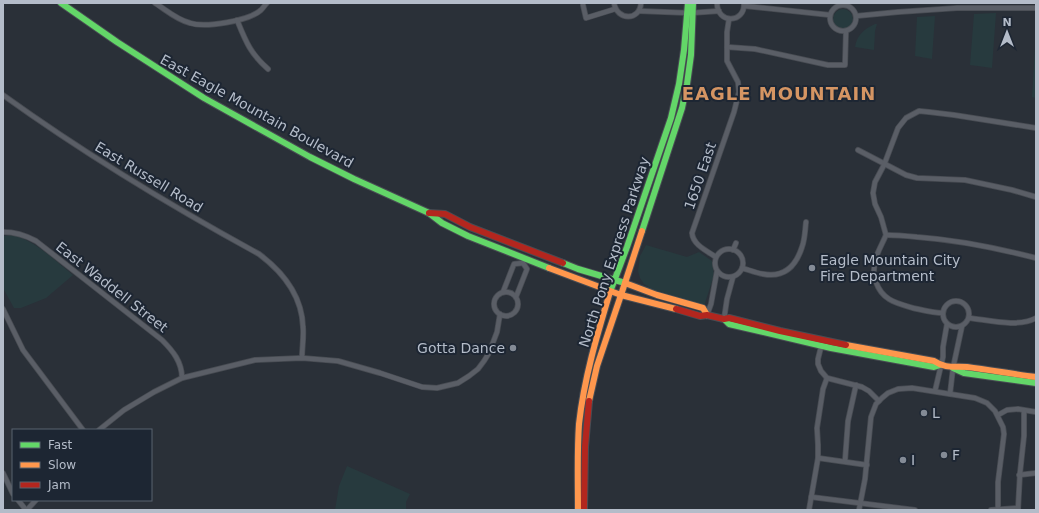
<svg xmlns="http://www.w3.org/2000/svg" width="1039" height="513" font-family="'DejaVu Sans',sans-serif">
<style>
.green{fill:#273a3e}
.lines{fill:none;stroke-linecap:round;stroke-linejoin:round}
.street-casing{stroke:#484c53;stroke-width:6}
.fast-casing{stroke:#484c53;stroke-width:8}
.slow-casing{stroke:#484c53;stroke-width:8}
.jam-casing{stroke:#484c53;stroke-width:8}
.street{stroke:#5a5e66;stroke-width:4.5}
.fast{stroke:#63d668;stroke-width:6}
.slow{stroke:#ff974d;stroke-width:6}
.jam{stroke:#b3261e;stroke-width:6}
.poi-dot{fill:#848b96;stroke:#1d2633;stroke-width:1.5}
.labels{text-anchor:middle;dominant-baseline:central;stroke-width:4;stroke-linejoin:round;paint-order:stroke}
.street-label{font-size:14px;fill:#b4bcc9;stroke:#1d2633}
.poi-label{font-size:14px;fill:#b4bcc9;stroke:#1d2633;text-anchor:start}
.district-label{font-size:18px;font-weight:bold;letter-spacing:1px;fill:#d59563;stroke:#1d2633}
</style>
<rect width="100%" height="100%" fill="#2a3038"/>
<g class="green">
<circle cx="843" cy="19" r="10"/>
<polygon points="996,13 992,68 970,65 974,14"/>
<polygon points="935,16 932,59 915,56 917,17"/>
<path d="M875 24H877L875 31 874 50 855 47C857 35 864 29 875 24Z"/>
<polygon points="1036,32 1036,98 1032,97"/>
<path d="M14 235C38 243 53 259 73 275L46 298 21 308H14L3 288V236Z"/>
<polygon points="646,245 687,257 699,252 712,261 714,275 704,306 652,289 644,284 640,278 638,271 640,256"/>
<polygon points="347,466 410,494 406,502 406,510 335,510 339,486"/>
</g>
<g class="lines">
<defs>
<g id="street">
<path d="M155 3C166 10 177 20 190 23 205 28 249 21 261 10 263 8 265 5 267 3"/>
<path d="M614 3C617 21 640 21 641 3"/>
<path d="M717 3C717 24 745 24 744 3"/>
<circle cx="843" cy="18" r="13"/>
<polyline points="583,5 586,18 615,9"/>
<polyline points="745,6 830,15"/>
<polyline points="639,11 690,13 719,11"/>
<polyline points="856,16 898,12 957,8 1036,8"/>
<path d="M237 20C246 42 250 53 268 69"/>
<polyline points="727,47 755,49 828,65 845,65 846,31"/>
<path d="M3 95C85 154 171 206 259 254 283 272 302 295 303 327 304 337 302 348 302 358"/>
<polyline points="858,150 906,175 917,178 965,180 1012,190 1036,197"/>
<path d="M3 232C15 232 25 235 36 241L162 340C173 351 182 362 182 378"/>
<path d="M886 235C896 235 907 236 917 237 957 240 997 248 1036 258"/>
<circle cx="729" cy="263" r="14"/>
<polyline points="733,250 736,243"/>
<path d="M716 257C707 251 693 245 692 233L734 112 739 92 738 82 727 61V32L729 19"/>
<path d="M742 268C749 270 756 273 763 274 784 278 796 266 802 247 805 239 805 230 806 222"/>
<polyline points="503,292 514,264 523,263"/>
<circle cx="506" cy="304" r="12"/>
<polyline points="516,297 527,269 523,263"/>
<circle cx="956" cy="314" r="13"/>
<polyline points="3,309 23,350 83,430"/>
<path d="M943 313C933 313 922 310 913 308 896 303 882 300 876 282 875 278 873 274 874 270 874 257 881 247 886 235L881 217 875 204 873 193 875 182 884 165 898 128 906 118 919 111 929 112 954 115 1036 128"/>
<polyline points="707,315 711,304 717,271"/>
<path d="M969 318C988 320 1018 328 1036 318"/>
<polyline points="724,319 727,299 733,277"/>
<polyline points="821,347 818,359 818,364 821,371 827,378 862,387 869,391 879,401"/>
<polyline points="935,391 943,357 943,347 947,324"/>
<polyline points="950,394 953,368 962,326"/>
<polyline points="998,415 1007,410 1018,409 1036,412"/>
<polyline points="99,430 124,410 154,392 182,378 255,360 302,358 338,361 380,373 422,387 437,388 458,383 469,376 478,369 484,361 489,353 497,332 500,314"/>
<polyline points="818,458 867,465"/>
<polyline points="845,461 848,421 856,385"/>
<polyline points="3,473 13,494"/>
<polyline points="1019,475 1036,473"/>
<polyline points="811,497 915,510"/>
<polyline points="18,500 26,510"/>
<polyline points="27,510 36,500"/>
<polyline points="809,510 818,458 818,445 817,428 823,389 827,378"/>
<polyline points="859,510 865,479 871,417 876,404 882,398 888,393 898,389 912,388 975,398 987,403 995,411 1003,427 1004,434 998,482 998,510"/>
<polyline points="991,510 1018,508"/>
<polyline points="1018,510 1020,473 1024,436 1024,411"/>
</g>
<g id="fast">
<polyline points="61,3 117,42 204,98 310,157 354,179 429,213 442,223 468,236 549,268"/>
<polyline points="642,231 682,108 687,84 691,55 693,3"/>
<polyline points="563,263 578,269 625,283"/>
<polyline points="610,292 627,247 671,118 679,84 684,50 688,3"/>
<polyline points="724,319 729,324 831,348 934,367 940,365"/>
<polyline points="953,368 964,373 1036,383"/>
</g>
<g id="slow">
<polyline points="549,268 621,295 642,231"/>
<polyline points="625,283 657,295 703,308 707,315"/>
<path d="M846 345 934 361C946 369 954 366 967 367 990 370 1013 374 1036 377"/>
<polyline points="589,401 597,366 621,295 676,309"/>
<path d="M578 510C578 481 577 452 579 424 584 379 597 335 610 292"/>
</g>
<g id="jam">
<polyline points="429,213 445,214 470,227 563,263"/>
<polyline points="676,309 700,316 707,315 724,319 729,318 780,331 846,345"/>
<polyline points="584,510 585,447 589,401"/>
</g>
</defs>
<use href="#street" class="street-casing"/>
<use href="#fast" class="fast-casing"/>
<use href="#slow" class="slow-casing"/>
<use href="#jam" class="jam-casing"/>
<use href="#street" class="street"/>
<use href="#fast" class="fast"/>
<use href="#slow" class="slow"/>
<use href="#jam" class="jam"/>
</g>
<g class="poi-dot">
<circle cx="812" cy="268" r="4"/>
<circle cx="513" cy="348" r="4"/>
<circle cx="924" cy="413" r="4"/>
<circle cx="944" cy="455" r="4"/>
<circle cx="903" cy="460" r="4"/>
</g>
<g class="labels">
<g class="street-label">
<text transform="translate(257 111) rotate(29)">East Eagle Mountain Boulevard</text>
<text transform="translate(700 176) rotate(-71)">1650 East</text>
<text transform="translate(149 177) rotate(31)">East Russell Road</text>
<text transform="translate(614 252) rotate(-72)">North Pony Express Parkway</text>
<text transform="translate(112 287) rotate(38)">East Waddell Street</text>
</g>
<g class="poi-label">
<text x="820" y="260">Eagle Mountain City<tspan x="820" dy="16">Fire Department</tspan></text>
<text x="505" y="348" text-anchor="end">Gotta Dance</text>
<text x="932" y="413">L</text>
<text x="952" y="455">F</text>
<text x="911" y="460">I</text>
</g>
<g class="district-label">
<text x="779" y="93">EAGLE MOUNTAIN</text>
</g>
</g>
<rect width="1039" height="513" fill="none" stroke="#b4bcc9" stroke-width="8"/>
<rect x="12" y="429" width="140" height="72" fill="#1d2633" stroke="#59626f"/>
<rect x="20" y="442" width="20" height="6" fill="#63d668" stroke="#59626f"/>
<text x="48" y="449" font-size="12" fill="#b4bcc9">Fast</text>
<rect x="20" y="462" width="20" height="6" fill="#ff974d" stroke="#59626f"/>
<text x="48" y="469" font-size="12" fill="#b4bcc9">Slow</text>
<rect x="20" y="482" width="20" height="6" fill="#b3261e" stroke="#59626f"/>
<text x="48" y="489" font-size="12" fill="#b4bcc9">Jam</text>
<g transform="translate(1007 32)" stroke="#1d2633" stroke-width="3" paint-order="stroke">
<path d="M0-3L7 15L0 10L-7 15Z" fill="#b4bcc9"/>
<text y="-6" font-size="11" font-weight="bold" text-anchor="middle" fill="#b4bcc9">N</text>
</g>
</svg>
